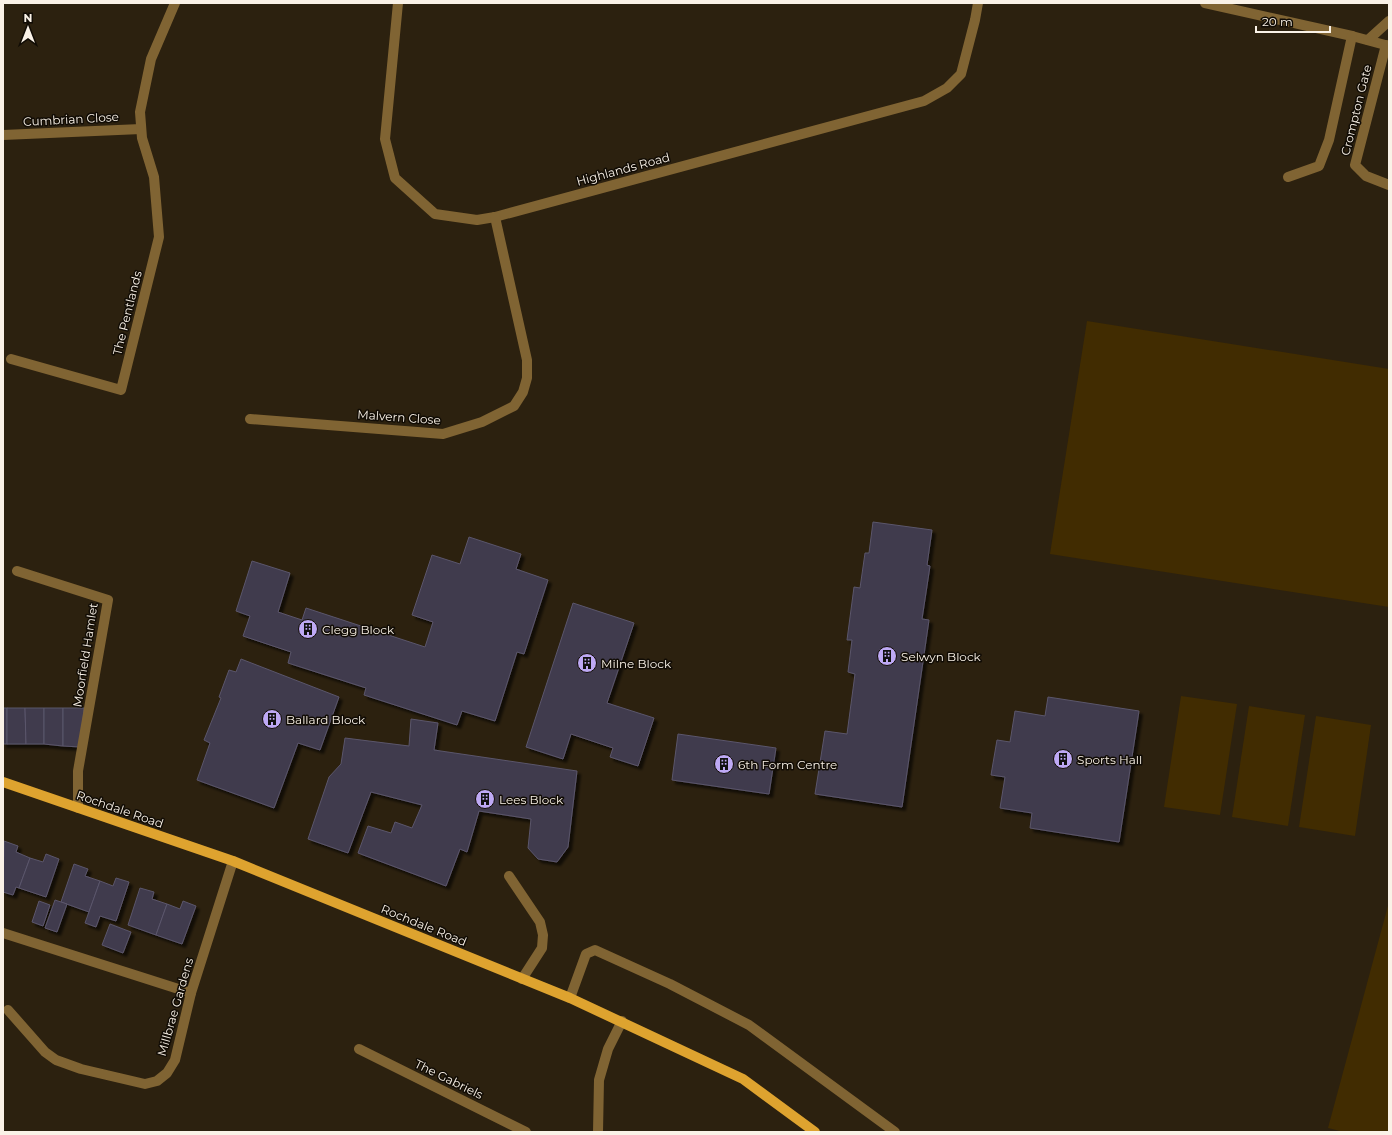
<svg xmlns="http://www.w3.org/2000/svg" width="1392" height="1135" font-family="Montserrat,sans-serif">
<style>
.green{fill:#412c01}
.building{fill:#3f3a4e;stroke:#5b566b;filter:url(#shadow)}
.lines{fill:none;stroke-linecap:round;stroke-linejoin:round}
.minor{stroke:#806433;stroke-width:10}
.major{stroke:#dea32f;stroke-width:10}
.labels{text-anchor:middle;dominant-baseline:central;stroke-width:3;stroke-linejoin:round;paint-order:stroke}
.street-label{font-size:12px;fill:#faf2e7;stroke:#110c05}
.poi-label{font-size:12px;fill:#faf2e7;stroke:#110c05;text-anchor:start}
</style>
<defs>
<filter id="shadow"><feDropShadow dx="3.5" dy="3.5" stdDeviation="1" flood-color="#0009"/></filter>
</defs>
<rect width="100%" height="100%" fill="#2c210f"/>
<g class="green">
<polygon points="1087,321 1389,369 1389,607 1050,554"/>
<polygon points="1181,696 1237,704 1220,815 1164,807"/>
<polygon points="1249,706 1305,715 1288,826 1232,817"/>
<polygon points="1316,716 1371,725 1355,836 1299,827"/>
<polygon points="1389,902 1389,1132 1344,1132 1328,1128"/>
</g>
<g class="building">
<polygon points="873,522 932,530 927,565 930,566 922,619 929,620 902,807 815,794 825,731 847,734 855,674 848,672 852,640 847,640 854,587 860,588 865,553 869,553"/>
<polygon points="469,537 521,554 516,569 548,580 524,654 517,652 495,721 462,711 457,725 364,695 366,688 288,663 291,652 243,636 250,616 236,611 252,561 290,573 278,612 302,620 306,608 425,647 433,622 412,615 432,555 460,564"/>
<polygon points="573,603 634,623 607,703 654,718 638,766 610,757 613,748 571,734 563,759 526,747"/>
<polygon points="241,659 339,697 320,750 298,743 274,808 197,780 210,743 204,740 221,698 219,697 229,670 236,672"/>
<polygon points="1048,697 1139,711 1119,842 1030,828 1032,813 1000,808 1005,777 991,775 997,740 1010,742 1015,711 1045,716"/>
<rect x="3" y="708" width="4" height="36"/>
<polygon points="7,708 25,708 26,744 7,744"/>
<polygon points="25,708 44,708 44,744 26,744"/>
<polygon points="44,708 63,708 63,746 44,744"/>
<polygon points="63,708 84,708 81,747 63,746"/>
<polygon points="411,719 438,723 434,750 577,771 568,847 557,862 538,859 528,848 531,819 479,811 467,852 460,849 446,886 358,853 368,826 391,833 395,822 412,828 422,805 371,792 348,853 308,839 329,777 341,764 345,738 409,746"/>
<polygon points="678,734 776,748 769,794 672,780"/>
<polygon points="4,841 18,846 16,852 30,858 19,888 16,887 13,895 3,892"/>
<polygon points="46,854 59,859 46,897 19,888 30,858 43,862"/>
<polygon points="74,864 88,869 85,876 100,881 89,912 61,902"/>
<polygon points="116,878 129,882 116,921 100,916 96,927 85,923 100,881 113,886"/>
<polygon points="140,888 154,892 152,899 167,904 156,935 128,925"/>
<polygon points="55,900 67,904 57,932 45,928"/>
<polygon points="39,901 50,905 43,926 32,922"/>
<polygon points="183,901 196,906 182,944 156,935 167,904 180,909"/>
<polygon points="110,924 131,932 123,953 102,945"/>
</g>
<g class="lines">
<g class="minor">
<polyline points="398,3 385,139 395,178 435,214 477,220 495,217 924,101 947,88 961,74 975,20 978,3"/>
<polyline points="1205,3 1352,36 1389,46"/>
<polyline points="1368,40 1389,21"/>
<polyline points="1386,45 1355,165 1366,176 1389,185"/>
<polyline points="3,135 141,129"/>
<polyline points="1288,177 1319,166 1329,140 1352,36"/>
<polyline points="11,359 121,390 159,237 154,177 142,138 140,112 151,59 175,3"/>
<polyline points="250,419 443,434 482,422 514,406 523,392 527,378 527,360 495,217"/>
<polyline points="17,571 108,600 78,771 78,808"/>
<polyline points="509,876 540,922 543,935 542,948 522,979"/>
<polyline points="3,933 191,993"/>
<polyline points="570,998 586,954 595,950 670,984 749,1025 895,1132"/>
<polyline points="8,1010 45,1052 56,1060 81,1069 145,1084 157,1081 167,1073 175,1060 191,993 233,861"/>
<polyline points="359,1049 526,1132"/>
<polyline points="598,1132 599,1080 608,1049 622,1021"/>
</g>
<polyline class="major" points="3,782 233,861 570,998 743,1079 815,1132"/>
</g>
<defs>
<symbol id="building-disc" viewBox="-11 -11 22 22"><circle r="9.5" fill="#bea9f5" stroke="#110c05"/><path d="M-4-6H4V6H1V3H-1V6H-4ZM-2.5-4.3h1.7v1.8h-1.7ZM.8-4.3h1.7v1.8H.8ZM-2.5-1h1.7V.8h-1.7ZM.8-1h1.7V.8H.8Z" fill="#111"/></symbol>
</defs>
<g fill-rule="evenodd">
<use href="#building-disc" x="297" y="618" width="22" height="22"/>
<use href="#building-disc" x="876" y="645" width="22" height="22"/>
<use href="#building-disc" x="576" y="652" width="22" height="22"/>
<use href="#building-disc" x="261" y="708" width="22" height="22"/>
<use href="#building-disc" x="1052" y="748" width="22" height="22"/>
<use href="#building-disc" x="713" y="753" width="22" height="22"/>
<use href="#building-disc" x="474" y="788" width="22" height="22"/>
</g>
<g class="labels">
<g class="street-label">
<text transform="translate(1356 110) rotate(-76)">Crompton Gate</text>
<text transform="translate(71 119) rotate(-3)">Cumbrian Close</text>
<text transform="translate(623 169) rotate(-15)">Highlands Road</text>
<text transform="translate(127 313) rotate(-76)">The Pentlands</text>
<text transform="translate(399 417) rotate(4)">Malvern Close</text>
<text transform="translate(85 655) rotate(-81)">Moorfield Hamlet</text>
<text transform="translate(120 809) rotate(19)">Rochdale Road</text>
<text transform="translate(424 925) rotate(22)">Rochdale Road</text>
<text transform="translate(175 1007) rotate(-74)">Millbrae Gardens</text>
<text transform="translate(449 1079) rotate(26)">The Gabriels</text>
</g>
<g class="poi-label">
<text x="322" y="629">Clegg Block</text>
<text x="901" y="656">Selwyn Block</text>
<text x="601" y="663">Milne Block</text>
<text x="286" y="719">Ballard Block</text>
<text x="1077" y="759">Sports Hall</text>
<text x="738" y="764">6th Form Centre</text>
<text x="499" y="799">Lees Block</text>
</g>
</g>
<rect width="1392" height="1135" fill="none" stroke="#faf2e7" stroke-width="8"/>
<g transform="translate(28 28)" stroke="#110c05" stroke-width="3" paint-order="stroke">
<path d="M0-3L7 15L0 10L-7 15Z" fill="#faf2e7"/>
<text y="-6" font-size="11" font-weight="bold" text-anchor="middle" fill="#faf2e7">N</text>
</g>
<path d="M1256 26v6h74v-6" fill="none" stroke="#faf2e7" stroke-width="2"/>
<text x="1262" y="26" font-size="12" fill="#faf2e7" stroke="#110c05" stroke-width="3" paint-order="stroke">20 m</text>
</svg>
